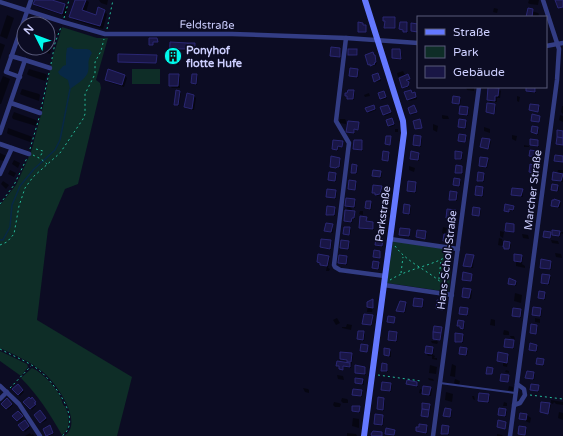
<svg xmlns="http://www.w3.org/2000/svg" width="563" height="436" font-family="'Varela Round',sans-serif">
<style>
.green{fill:#0e2d27}
.water{fill:#082846}
.shadow{fill:#0007}
.lines{fill:none;stroke-linecap:round;stroke-linejoin:round}
.stream{stroke:#082846;stroke-width:1.5}
.building{fill:#191645;stroke:#2a2773}
.path{stroke:#25bb9b;stroke-width:1;stroke-dasharray:2 3;stroke-linecap:butt}
.lane{stroke:#333d85;stroke-width:2}
.street{stroke:#333d85;stroke-width:4.5}
.secondary{stroke:#6478ff;stroke-width:6}
.labels{text-anchor:middle;dominant-baseline:central;stroke-width:3.5;stroke-linejoin:round;paint-order:stroke}
.street-label{font-size:11px;fill:#cdcfff;stroke:#0c0c23}
.poi-label{font-size:11px;font-weight:bold;fill:#cdcfff;stroke:#0c0c23;text-anchor:start}
</style>
<rect width="100%" height="100%" fill="#0c0c23"/>
<g class="green">
<path d="M62 27 97 38H108L96 80 100 83 101 88 78 184 65 189 48 229 37 320 132 377 117 436H64C85 423 56 383 43 372 31 362 15 355 0 348V205L16 185 31 152 42 111 53 56Z"/>
<rect x="132" y="69" width="28" height="15"/>
<polygon points="393,241 452,250 449,292 387,283"/>
<polygon points="0,351 27,364 28,367 21,376 0,361"/>
<path d="M32 368C42 372 59 390 62 401 62 402 63 404 64 406H65C69 416 72 428 62 435 50 414 38 395 21 378Z"/>
</g>
<path class="water" d="M71 47 74 49H87L90 50 92 53C86 63 90 64 88 72 86 79 75 85 70 89L68 80 60 75 58 72 63 66 66 65V55L67 48Z"/>
<g class="shadow">
<polygon points="36,0 49,0 64,5 68,8 65,16 38,7 34,4"/>
<polygon points="76,0 86,0 89,2 86,12 96,16 104,11 107,14 103,29 74,20 70,17"/>
<polygon points="99,0 108,0 107,5 101,3"/>
<polygon points="529,0 539,0 538,5 530,4 528,3"/>
<polygon points="494,8 498,9 497,13 493,12"/>
<polygon points="528,10 538,13 539,14 538,17 528,17"/>
<polygon points="7,15 14,18 7,39 0,36"/>
<polygon points="395,18 396,20 396,28 387,29 385,28 386,22 384,20"/>
<polygon points="407,23 408,25 408,33 405,33 404,30 400,29"/>
<polygon points="48,28 57,32 56,37 48,34"/>
<polygon points="0,43 5,45 0,60"/>
<polygon points="171,43 188,44 189,45 195,44 196,46 196,52 179,50 179,65 172,65 170,62"/>
<polygon points="48,47 51,49 50,54 32,48 48,48"/>
<polygon points="340,49 341,50 341,57 333,57 331,56"/>
<polygon points="357,50 358,52 358,56 349,54"/>
<polygon points="400,50 402,55 402,60 394,59 393,58"/>
<polygon points="374,55 377,61 376,65 372,66 369,64"/>
<polygon points="189,61 198,62 199,65 190,65"/>
<polygon points="29,69 46,74 47,76 45,81 28,75 27,74"/>
<polygon points="358,70 359,71 358,78 350,76"/>
<polygon points="403,71 405,75 398,77 397,73"/>
<polygon points="378,74 381,81 376,82 375,81"/>
<polygon points="178,75 180,77 180,88 172,88 170,86"/>
<polygon points="197,75 198,76 197,85 193,84 192,83"/>
<polygon points="3,76 10,79 1,104 0,104 0,83"/>
<polygon points="125,76 127,78 124,87 108,82 106,79"/>
<polygon points="408,76 410,80 407,81 409,85 409,87 404,88 400,78"/>
<polygon points="466,87 474,87 474,91 467,90"/>
<polygon points="527,87 536,87 536,93 528,92 527,91"/>
<polygon points="22,89 39,94 40,95 39,101 22,95 20,94"/>
<polygon points="499,89 501,91 500,98 497,98 497,102 490,102 488,99"/>
<polygon points="354,91 355,92 354,100 349,100 346,95"/>
<polygon points="411,91 413,94 416,95 417,99 409,101 406,93"/>
<polygon points="179,92 181,93 179,106 175,104"/>
<polygon points="384,92 387,98 382,100 381,98"/>
<polygon points="369,93 370,96 365,97 364,95"/>
<polygon points="188,95 194,96 196,98 194,110 188,109 185,107"/>
<polygon points="517,96 520,97 519,102 517,101"/>
<polygon points="460,98 461,99 460,105 453,103"/>
<polygon points="495,105 496,107 495,114 488,113 487,112"/>
<polygon points="374,106 376,110 369,113 368,112"/>
<polygon points="388,106 392,113 385,116 384,114"/>
<polygon points="414,106 417,113 412,115 409,108"/>
<polygon points="538,106 540,107 539,112 530,110"/>
<polygon points="562,106 563,106 563,114 561,112"/>
<polygon points="468,108 469,109 468,116 462,115 461,114"/>
<polygon points="14,112 36,120 37,121 36,126 13,119 12,117"/>
<polygon points="442,115 448,116 449,119 443,119 442,118"/>
<polygon points="560,115 563,116 563,122 559,120"/>
<polygon points="340,119 345,119 346,121 346,124 340,123 339,122"/>
<polygon points="392,119 395,125 390,127 389,126"/>
<polygon points="460,120 467,122 466,129 459,127"/>
<polygon points="358,123 359,124 359,130 355,130 355,134 347,132"/>
<polygon points="433,124 438,126 437,132 433,130"/>
<polygon points="484,127 490,129 490,133 484,131"/>
<polygon points="8,128 30,136 32,137 30,142 8,134 7,133"/>
<polygon points="538,128 539,130 538,135 532,132"/>
<rect x="395" y="129" width="3" height="3"/>
<polygon points="512,135 517,136 516,141 512,139"/>
<polygon points="466,136 467,137 466,142 459,140"/>
<polygon points="421,137 422,139 421,147 415,146 414,145"/>
<polygon points="489,140 491,142 489,149 483,148 481,147"/>
<polygon points="355,141 363,143 363,151 354,149"/>
<polygon points="538,141 539,142 539,147 531,145"/>
<polygon points="342,142 343,143 343,147 339,147 338,151 333,149"/>
<polygon points="524,145 529,146 529,147 524,147"/>
<polygon points="384,152 390,154 389,161 383,159"/>
<polygon points="537,152 538,154 537,158 530,156"/>
<polygon points="0,153 6,156 4,161 0,160"/>
<polygon points="419,153 420,155 419,161 411,159"/>
<polygon points="462,153 463,154 462,160 457,160 456,158"/>
<polygon points="339,159 341,160 340,168 332,168 331,167"/>
<polygon points="487,159 489,160 487,168 481,167 480,166"/>
<polygon points="14,160 20,163 18,168 12,164"/>
<polygon points="536,164 538,165 536,173 532,173 530,171"/>
<polygon points="352,165 358,167 357,174 352,172"/>
<polygon points="409,166 415,168 414,172 409,170"/>
<polygon points="456,166 463,168 463,174 456,172"/>
<polygon points="10,170 16,173 14,177 8,174"/>
<polygon points="558,170 563,170 563,173 561,173 563,175 563,182 553,180 557,174"/>
<polygon points="374,171 381,172 382,174 381,178 374,177 373,176"/>
<polygon points="330,173 337,175 336,182 329,179"/>
<polygon points="484,174 485,175 484,182 479,182 478,180"/>
<polygon points="460,180 461,182 460,187 454,185"/>
<polygon points="3,181 9,185 6,189 1,184"/>
<polygon points="356,182 357,183 356,190 350,190 349,188"/>
<polygon points="416,183 417,184 416,193 409,192 408,191"/>
<polygon points="558,186 559,187 559,191 552,189"/>
<polygon points="381,187 382,188 381,195 378,196 373,192"/>
<polygon points="483,188 484,189 483,197 477,196 476,195"/>
<polygon points="522,190 523,192 523,197 512,194"/>
<polygon points="336,191 337,193 336,199 327,197"/>
<polygon points="457,193 458,195 457,201 451,200 450,199"/>
<polygon points="355,200 356,201 355,208 350,207 352,209 351,212 355,214 355,219 353,219 352,223 346,222 345,220 347,207 346,205"/>
<polygon points="370,202 372,204 371,210 367,209 366,208"/>
<polygon points="560,202 561,203 560,208 552,206"/>
<polygon points="410,206 411,208 410,215 405,214 404,213"/>
<polygon points="513,207 514,211 510,210 510,213 505,211"/>
<polygon points="334,208 336,209 335,216 329,216 327,214"/>
<polygon points="479,209 481,210 480,216 474,216 473,215"/>
<polygon points="360,211 363,211 363,215 359,214"/>
<polygon points="455,211 456,212 455,220 449,219 447,218"/>
<polygon points="366,218 367,222 374,224 374,230 362,229 360,227"/>
<polygon points="332,225 333,227 333,233 325,230"/>
<polygon points="513,225 515,232 508,232 506,231"/>
<polygon points="443,227 447,228 446,235 454,237 453,243 444,241 445,234 442,233"/>
<polygon points="350,228 351,230 350,235 346,235 344,234"/>
<polygon points="409,230 410,231 410,237 400,235"/>
<polygon points="500,231 504,232 503,238 500,236"/>
<polygon points="425,232 427,233 426,239 417,237"/>
<polygon points="559,232 561,233 561,232 563,232 563,234 561,233 560,237 553,235"/>
<polygon points="522,234 528,235 529,239 523,238"/>
<polygon points="499,238 502,239 503,242 511,244 510,250 507,249 503,245 502,246 498,245"/>
<polygon points="382,240 383,241 383,247 377,246 376,245"/>
<polygon points="551,240 558,241 559,244 552,243"/>
<polygon points="331,241 332,242 331,250 321,247"/>
<polygon points="348,242 350,243 349,250 341,247"/>
<polygon points="555,253 561,254 562,258 556,257"/>
<polygon points="473,256 474,257 473,268 466,267 465,266"/>
<polygon points="521,256 523,257 522,264 525,266 525,268 516,266 516,262 515,261"/>
<polygon points="328,257 330,258 328,268 330,269 329,271 326,271 327,266 322,266 318,262"/>
<polygon points="346,257 348,258 347,265 341,264 339,263"/>
<polygon points="551,261 552,263 551,270 541,267"/>
<polygon points="379,263 380,265 379,270 374,269 373,268"/>
<polygon points="549,276 551,277 549,285 543,284 542,283"/>
<polygon points="516,281 517,283 516,286 509,284"/>
<polygon points="470,290 472,291 471,299 463,296"/>
<polygon points="515,293 522,295 521,303 514,301"/>
<polygon points="545,293 546,295 545,300 540,299 539,298"/>
<polygon points="423,300 424,301 423,308 414,306"/>
<polygon points="373,301 374,302 372,312 367,312 368,303"/>
<polygon points="438,301 445,303 444,311 437,309"/>
<polygon points="405,303 407,304 405,313 399,312 397,311"/>
<polygon points="534,308 542,310 541,317 533,314"/>
<polygon points="467,309 468,310 468,316 460,314"/>
<polygon points="521,310 522,311 521,318 513,316"/>
<polygon points="372,316 373,317 372,326 363,323"/>
<polygon points="337,318 340,323 336,325 333,320"/>
<polygon points="535,318 540,319 540,323 535,322"/>
<polygon points="491,319 495,320 495,326 490,325"/>
<polygon points="464,322 465,323 464,330 458,326"/>
<polygon points="347,324 352,325 351,330 342,328 342,327 346,327"/>
<polygon points="536,326 538,327 537,334 532,334 531,332"/>
<polygon points="441,327 442,329 441,340 436,340 438,342 437,344 432,343 431,341 437,341 434,338"/>
<polygon points="504,330 508,331 509,332 509,335 504,335 503,334"/>
<polygon points="363,332 365,334 364,341 359,340 358,339"/>
<polygon points="397,333 398,334 397,342 390,341 389,340"/>
<polygon points="462,335 464,336 463,343 457,343 456,341"/>
<polygon points="510,336 514,336 515,339 511,338"/>
<polygon points="513,341 514,343 514,349 505,347"/>
<polygon points="537,345 538,347 537,352 530,350"/>
<polygon points="432,348 434,349 433,355 435,356 434,358 437,358 437,360 432,359 432,356 428,356 426,353"/>
<polygon points="466,349 468,351 467,356 460,354"/>
<polygon points="385,350 391,351 391,357 385,355"/>
<polygon points="499,353 509,356 507,367 503,366 503,363 498,361"/>
<polygon points="352,354 353,356 351,368 344,367 344,370 341,370 340,367 337,366 348,364 348,361 341,359"/>
<polygon points="543,360 544,362 544,366 537,364"/>
<polygon points="452,364 456,366 455,377 450,376"/>
<polygon points="387,365 388,366 388,372 384,372 382,371"/>
<polygon points="430,365 437,367 436,374 429,373"/>
<polygon points="365,368 366,369 366,375 356,372"/>
<polygon points="506,370 509,371 509,373 505,372"/>
<polygon points="534,373 535,374 534,380 527,377"/>
<polygon points="337,375 343,376 344,380 338,379"/>
<polygon points="428,378 433,379 434,381 429,380"/>
<polygon points="455,379 460,381 459,385 454,383"/>
<polygon points="363,380 364,381 364,385 356,383"/>
<polygon points="417,383 418,387 407,384"/>
<polygon points="390,384 392,385 391,392 382,390"/>
<polygon points="18,385 24,392 20,396 13,389"/>
<polygon points="509,386 513,387 513,391 508,390"/>
<polygon points="538,386 539,387 539,392 532,390"/>
<polygon points="303,388 308,389 309,390 309,393 305,392"/>
<polygon points="430,388 432,389 431,396 419,393 420,389 424,391"/>
<polygon points="362,391 363,392 362,397 353,394"/>
<polygon points="446,392 453,394 452,402 445,400"/>
<polygon points="489,395 490,397 489,403 479,401"/>
<polygon points="472,396 474,396 475,400 473,399"/>
<polygon points="342,398 347,399 348,400 348,403 343,403 341,401"/>
<polygon points="379,398 385,400 384,411 378,409"/>
<polygon points="7,399 13,405 8,410 2,404"/>
<polygon points="32,399 36,403 35,405 36,406 32,410 25,402"/>
<polygon points="551,400 563,402 563,405 556,404 554,402 553,404 551,403"/>
<polygon points="334,402 339,403 341,404 340,407 335,407 333,405"/>
<polygon points="504,402 507,403 507,406 503,406"/>
<polygon points="549,404 551,405 549,414 542,413 541,412"/>
<polygon points="429,405 431,406 429,417 423,417 422,415"/>
<polygon points="359,407 360,408 360,413 353,411"/>
<polygon points="446,409 452,411 451,418 445,416"/>
<polygon points="506,410 507,412 506,417 499,415"/>
<polygon points="18,412 23,418 18,422 13,416"/>
<polygon points="41,412 47,420 42,423 40,422"/>
<polygon points="559,412 563,413 563,420 558,418"/>
<polygon points="527,415 531,418 530,423 520,419"/>
<polygon points="382,416 384,418 383,426 376,425 375,424"/>
<polygon points="353,418 359,419 359,428 352,426"/>
<polygon points="25,421 30,428 25,432 20,425"/>
<polygon points="426,425 428,427 427,434 417,431"/>
<polygon points="449,426 450,428 449,435 444,435 442,433"/>
<polygon points="51,427 54,434 48,436 44,429"/>
<polygon points="526,428 527,430 526,435 519,433"/>
<polygon points="30,433 31,435 33,434 34,436 25,436"/>
<polygon points="347,433 356,434 357,436 347,436"/>
<polygon points="497,434 502,435 503,436 497,436"/>
</g>
<g class="lines">
<polyline class="stream" points="0,240 3,240 10,227 12,205 20,186 34,169 55,150 60,140 70,89"/>
</g>
<g class="building">
<polygon points="35,0 52,0 65,4 62,14 33,4"/>
<polygon points="75,0 86,0 82,10 96,15 98,7 105,10 100,26 69,17"/>
<polygon points="555,0 563,0 563,7 558,8"/>
<polygon points="528,8 533,9 532,17 526,17"/>
<polygon points="383,17 395,17 395,28 384,28 385,21 383,21"/>
<polygon points="358,22 363,23 363,25 366,25 366,32 358,32"/>
<polygon points="400,22 407,22 407,32 403,32 403,30 399,29"/>
<polygon points="411,23 418,24 418,32 411,31"/>
<polygon points="149,38 157,38 158,42 153,42 153,45 149,45"/>
<polygon points="170,42 188,43 188,49 178,49 177,63 169,63"/>
<polygon points="188,43 195,43 195,51 189,51"/>
<polygon points="331,47 340,48 340,57 330,56"/>
<rect x="348" y="49" width="9" height="6"/>
<polygon points="392,49 400,49 401,59 392,58"/>
<polygon points="373,52 374,55 375,55 376,62 374,63 375,64 370,66 370,64 368,65 365,55"/>
<polygon points="118,54 157,55 156,63 118,62"/>
<polygon points="350,68 358,69 357,77 349,76"/>
<polygon points="108,69 125,75 122,85 105,80"/>
<polygon points="378,73 380,79 374,82 372,75"/>
<polygon points="169,74 179,74 178,86 169,86"/>
<polygon points="192,74 197,74 196,84 191,83"/>
<polygon points="408,74 410,79 406,80 409,82 408,86 402,88 399,78"/>
<polygon points="488,87 499,88 498,96 495,96 495,101 487,100"/>
<polygon points="526,87 535,87 535,92 526,91"/>
<polygon points="176,90 180,91 178,105 174,105"/>
<polygon points="348,90 354,90 353,99 347,99 347,96 345,96 345,93 347,93"/>
<polygon points="411,90 412,93 415,92 416,97 407,100 404,92"/>
<polygon points="384,91 386,97 380,99 378,93"/>
<polygon points="187,93 194,95 192,109 184,107"/>
<polygon points="453,96 460,97 459,104 452,103"/>
<polygon points="487,103 495,104 494,114 486,112"/>
<polygon points="530,104 539,105 538,112 529,110"/>
<polygon points="374,105 375,109 367,112 365,108"/>
<polygon points="388,105 391,112 383,115 380,107"/>
<polygon points="414,105 417,112 410,114 408,108"/>
<polygon points="460,106 468,107 467,115 459,114"/>
<polygon points="532,114 540,116 539,122 531,121"/>
<polygon points="392,118 394,124 388,126 386,120"/>
<polygon points="420,119 422,128 415,129 413,121"/>
<polygon points="459,119 466,120 465,128 458,127"/>
<polygon points="348,121 359,122 358,130 354,129 354,133 346,132"/>
<polygon points="532,126 538,127 537,134 531,132"/>
<polygon points="557,130 563,131 563,138 557,137"/>
<polygon points="459,134 466,135 465,142 458,141"/>
<polygon points="414,135 421,136 420,146 413,145"/>
<polygon points="386,136 391,136 390,145 385,144"/>
<polygon points="557,137 563,138 563,145 556,144"/>
<polygon points="482,138 490,139 488,149 480,147"/>
<polygon points="530,139 538,140 538,146 530,145"/>
<polygon points="333,140 343,141 342,147 338,146 337,150 332,149"/>
<polygon points="354,140 362,140 362,150 353,149"/>
<polygon points="530,150 537,151 536,157 529,156"/>
<polygon points="383,151 389,152 388,161 382,160"/>
<polygon points="411,151 419,153 418,160 410,159"/>
<polygon points="455,151 462,152 461,159 455,159"/>
<polygon points="555,155 563,156 563,162 554,161"/>
<polygon points="331,156 340,158 339,167 337,167 336,168 330,167"/>
<polygon points="480,157 488,158 486,167 479,166"/>
<polygon points="534,162 537,163 535,173 529,172 530,164 533,165"/>
<polygon points="352,164 357,165 356,173 351,173"/>
<polygon points="456,165 462,166 462,173 455,173"/>
<polygon points="373,170 381,171 380,177 372,176"/>
<polygon points="329,172 336,173 335,181 328,180"/>
<polygon points="478,172 484,173 483,181 477,181"/>
<polygon points="553,172 563,174 561,181 552,180"/>
<polygon points="454,178 460,179 459,186 453,185"/>
<polygon points="349,180 356,181 355,190 348,189"/>
<polygon points="408,181 416,182 415,192 407,191"/>
<polygon points="552,184 558,185 557,191 551,190"/>
<polygon points="373,185 382,186 380,194 375,195 375,193 372,193"/>
<polygon points="476,186 483,187 482,196 475,195"/>
<polygon points="512,188 523,189 521,196 511,195"/>
<polygon points="327,189 336,190 335,198 326,197"/>
<polygon points="450,191 457,192 456,200 449,200"/>
<polygon points="346,198 355,199 354,207 345,206"/>
<polygon points="554,199 560,201 558,207 551,206 552,200 554,200"/>
<polygon points="366,201 371,201 370,209 365,208"/>
<polygon points="404,204 410,205 409,214 403,213"/>
<polygon points="505,204 514,206 513,210 509,209 509,212 504,211"/>
<polygon points="327,206 335,207 334,215 326,215"/>
<polygon points="473,207 480,208 479,216 472,215"/>
<polygon points="447,209 456,210 454,219 446,218"/>
<polygon points="345,210 355,211 354,218 352,218 351,222 344,221"/>
<polygon points="360,216 367,217 366,221 373,222 373,229 359,228"/>
<polygon points="326,223 333,224 331,232 324,231"/>
<polygon points="506,223 514,224 514,232 505,231"/>
<polygon points="344,227 350,227 349,235 343,234"/>
<polygon points="400,228 410,229 409,236 399,235"/>
<polygon points="417,230 426,231 425,239 416,237"/>
<polygon points="552,230 560,231 559,236 552,235"/>
<polygon points="544,231 551,232 550,238 543,237"/>
<polygon points="444,234 453,235 452,242 443,241"/>
<polygon points="376,238 383,239 382,246 375,245"/>
<polygon points="321,239 331,240 330,249 320,247"/>
<polygon points="341,240 349,241 348,249 340,248"/>
<polygon points="504,241 510,242 509,249 504,249 504,247 503,247"/>
<polygon points="374,250 380,251 380,258 373,257"/>
<polygon points="318,254 329,256 327,266 320,265 320,263 317,262"/>
<polygon points="466,254 474,255 471,267 463,266"/>
<polygon points="514,254 522,255 521,262 514,261"/>
<polygon points="339,255 347,256 346,264 338,263"/>
<polygon points="541,259 551,261 550,269 540,268"/>
<polygon points="373,261 379,262 378,269 372,268"/>
<polygon points="463,272 472,274 471,281 462,280"/>
<polygon points="542,274 550,275 548,284 541,283"/>
<polygon points="509,278 516,281 515,285 508,284"/>
<polygon points="463,288 471,289 469,298 462,297"/>
<polygon points="539,291 545,292 544,299 538,298"/>
<polygon points="414,298 423,299 422,307 413,306"/>
<polygon points="373,299 373,308 367,307 367,302"/>
<polygon points="437,300 444,301 443,310 436,309"/>
<polygon points="400,301 406,302 404,312 396,311"/>
<polygon points="460,307 468,308 467,315 459,314"/>
<polygon points="533,307 541,308 540,316 532,315"/>
<polygon points="513,308 521,309 520,317 512,316"/>
<polygon points="364,314 373,315 371,325 362,324"/>
<polygon points="388,316 395,317 394,323 387,322"/>
<polygon points="458,320 464,321 463,329 460,328 460,326 457,326"/>
<polygon points="531,324 537,325 536,334 530,333"/>
<polygon points="434,326 442,327 441,333 433,332"/>
<polygon points="358,331 364,331 363,340 357,339"/>
<polygon points="389,331 397,332 396,341 388,340"/>
<polygon points="433,332 441,333 440,340 433,339"/>
<polygon points="455,333 463,334 462,342 455,342"/>
<polygon points="505,339 514,340 513,348 504,347"/>
<polygon points="530,343 537,345 536,351 529,350"/>
<polygon points="361,344 368,345 367,352 360,351"/>
<polygon points="426,346 433,347 432,354 425,353"/>
<polygon points="460,347 467,348 466,355 459,354"/>
<polygon points="384,348 390,349 389,356 384,355"/>
<polygon points="340,352 352,353 351,362 347,362 347,360 340,359"/>
<polygon points="498,352 508,354 507,363 497,361"/>
<polygon points="537,358 544,359 543,365 536,364"/>
<polygon points="337,361 350,363 350,367 343,366 343,370 339,369 339,366 336,366"/>
<polygon points="382,363 387,364 387,371 381,371"/>
<polygon points="355,365 365,367 365,374 355,373"/>
<polygon points="487,367 493,368 492,374 486,374"/>
<polygon points="527,371 534,372 533,379 525,378"/>
<polygon points="501,374 509,375 508,382 500,381"/>
<polygon points="355,378 363,379 362,384 355,383"/>
<polygon points="407,380 417,382 417,386 406,384"/>
<polygon points="382,382 391,383 390,391 381,390"/>
<polygon points="18,384 23,390 18,395 12,389"/>
<polygon points="531,384 539,385 538,391 530,390"/>
<polygon points="423,386 431,387 429,395 422,394"/>
<polygon points="353,389 362,390 361,396 352,395"/>
<polygon points="479,393 489,394 488,402 478,401"/>
<polygon points="29,397 31,399 32,397 36,402 34,403 36,404 30,409 23,402"/>
<polygon points="378,397 384,398 383,410 377,409"/>
<polygon points="7,398 12,404 6,409 1,404"/>
<polygon points="541,402 550,403 548,414 540,412"/>
<polygon points="422,403 430,404 429,410 422,409"/>
<polygon points="352,406 360,406 359,412 352,411"/>
<polygon points="445,408 451,409 450,417 443,416"/>
<polygon points="499,408 506,409 505,416 498,415"/>
<polygon points="422,409 429,410 428,417 421,416"/>
<polygon points="40,410 46,418 40,423 34,415"/>
<polygon points="18,411 23,416 17,421 12,416"/>
<polygon points="520,413 527,414 526,420 519,419"/>
<polygon points="375,414 383,415 382,425 374,424"/>
<polygon points="25,420 29,426 23,431 18,425"/>
<polygon points="498,420 506,422 505,429 497,427"/>
<polygon points="419,424 427,425 426,433 416,431 416,427 419,427"/>
<polygon points="50,425 53,433 46,436 43,429"/>
<polygon points="442,425 449,426 448,434 441,434"/>
<polygon points="519,426 526,427 525,435 518,434"/>
<polygon points="386,428 395,430 394,435 385,434"/>
<polygon points="373,431 382,432 382,436 372,436 371,434"/>
</g>
<g class="lines">
<g class="path">
<polyline points="64,18 69,0"/>
<polyline points="107,29 113,0"/>
<polyline points="51,64 55,43 61,27"/>
<polyline points="41,109 49,73"/>
<polyline points="30,149 39,118"/>
<polyline points="36,149 43,151 40,157"/>
<polyline points="33,155 41,159 47,164"/>
<polyline points="0,204 14,185 27,158"/>
<polyline points="0,245 7,242 14,234 19,206 25,188 33,177 60,153 83,119 85,114 85,94 95,74 95,62 101,51 104,39"/>
<path d="M395 246C409 265 433 272 448 289"/>
<polyline points="401,273 403,257"/>
<polyline points="439,279 441,260"/>
<path d="M390 280C409 268 433 266 451 254"/>
<path d="M0 349C13 356 27 361 39 370 53 382 84 420 62 436"/>
<polyline points="378,375 421,381"/>
<polyline points="10,388 31,366"/>
<polyline points="530,395 563,399"/>
</g>
<polyline class="lane" points="440,383 515,393"/>
<g class="street">
<polyline points="0,2 63,22 105,34 232,34 346,38 418,43"/>
<polyline points="346,38 336,121 349,143 334,265 335,267 340,270 385,276"/>
<polyline points="546,46 563,43"/>
<polyline points="25,60 50,68"/>
<polyline points="20,77 6,72 31,0"/>
<polyline points="11,103 40,113"/>
<polyline points="0,133 25,60 11,56"/>
<polyline points="0,144 29,154"/>
<polyline points="0,174 12,148"/>
<polyline points="390,239 458,249"/>
<polyline points="384,285 452,295"/>
<polyline points="0,386 19,404 40,436"/>
<polyline points="0,399 7,392"/>
<polyline points="514,405 520,403 525,395 524,389 517,384"/>
<polyline points="433,436 479,87"/>
<polyline points="510,436 557,80 559,49 543,0"/>
</g>
<polyline class="secondary" points="364,436 404,133 403,121 365,0"/>
</g>
<defs>
<symbol id="building-disc" viewBox="-11 -11 22 22"><circle r="9.5" fill="#00f8eb" stroke="#0c0c23"/><path d="M-4-6H4V6H1V3H-1V6H-4ZM-2.5-4.3h1.7v1.8h-1.7ZM.8-4.3h1.7v1.8H.8ZM-2.5-1h1.7V.8h-1.7ZM.8-1h1.7V.8H.8Z" fill="#111"/></symbol>
</defs>
<g fill-rule="evenodd">
<use href="#building-disc" x="163" y="46" width="20" height="20"/>
</g>
<g class="labels">
<g class="street-label">
<text transform="translate(207 25) rotate(1)">Feldstraße</text>
<text transform="translate(533 190) rotate(-83)">Marcher Straße</text>
<text transform="translate(383 214) rotate(-82)">Parkstraße</text>
<text transform="translate(447 260) rotate(-83)">Hans-Scholl-Straße</text>
</g>
<g class="poi-label">
<text x="186" y="50">Ponyhof<tspan x="186" dy="13">flotte Hufe</tspan></text>
</g>
</g>
<rect x="417" y="16" width="130" height="72" fill="#0c0c23" stroke="#595a7b"/>
<rect x="425" y="29" width="20" height="6" fill="#6478ff" stroke="#595a7b"/>
<text x="453" y="36" font-size="12" fill="#cdcfff">Straße</text>
<rect x="425" y="46" width="20" height="12" fill="#0e2d27" stroke="#595a7b"/>
<text x="453" y="56" font-size="12" fill="#cdcfff">Park</text>
<rect x="425" y="66" width="20" height="12" fill="#191645" stroke="#595a7b"/>
<text x="453" y="76" font-size="12" fill="#cdcfff">Gebäude</text>
<g transform="translate(36 36) rotate(312)"><circle r="19" fill="#0c0c23" stroke="#595a7b"/>
<path d="M0-3L7 15L0 10L-7 15Z" fill="#00f8eb"/>
<text y="-6" font-size="11" font-weight="bold" text-anchor="middle" fill="#cdcfff">N</text>
</g>
</svg>
